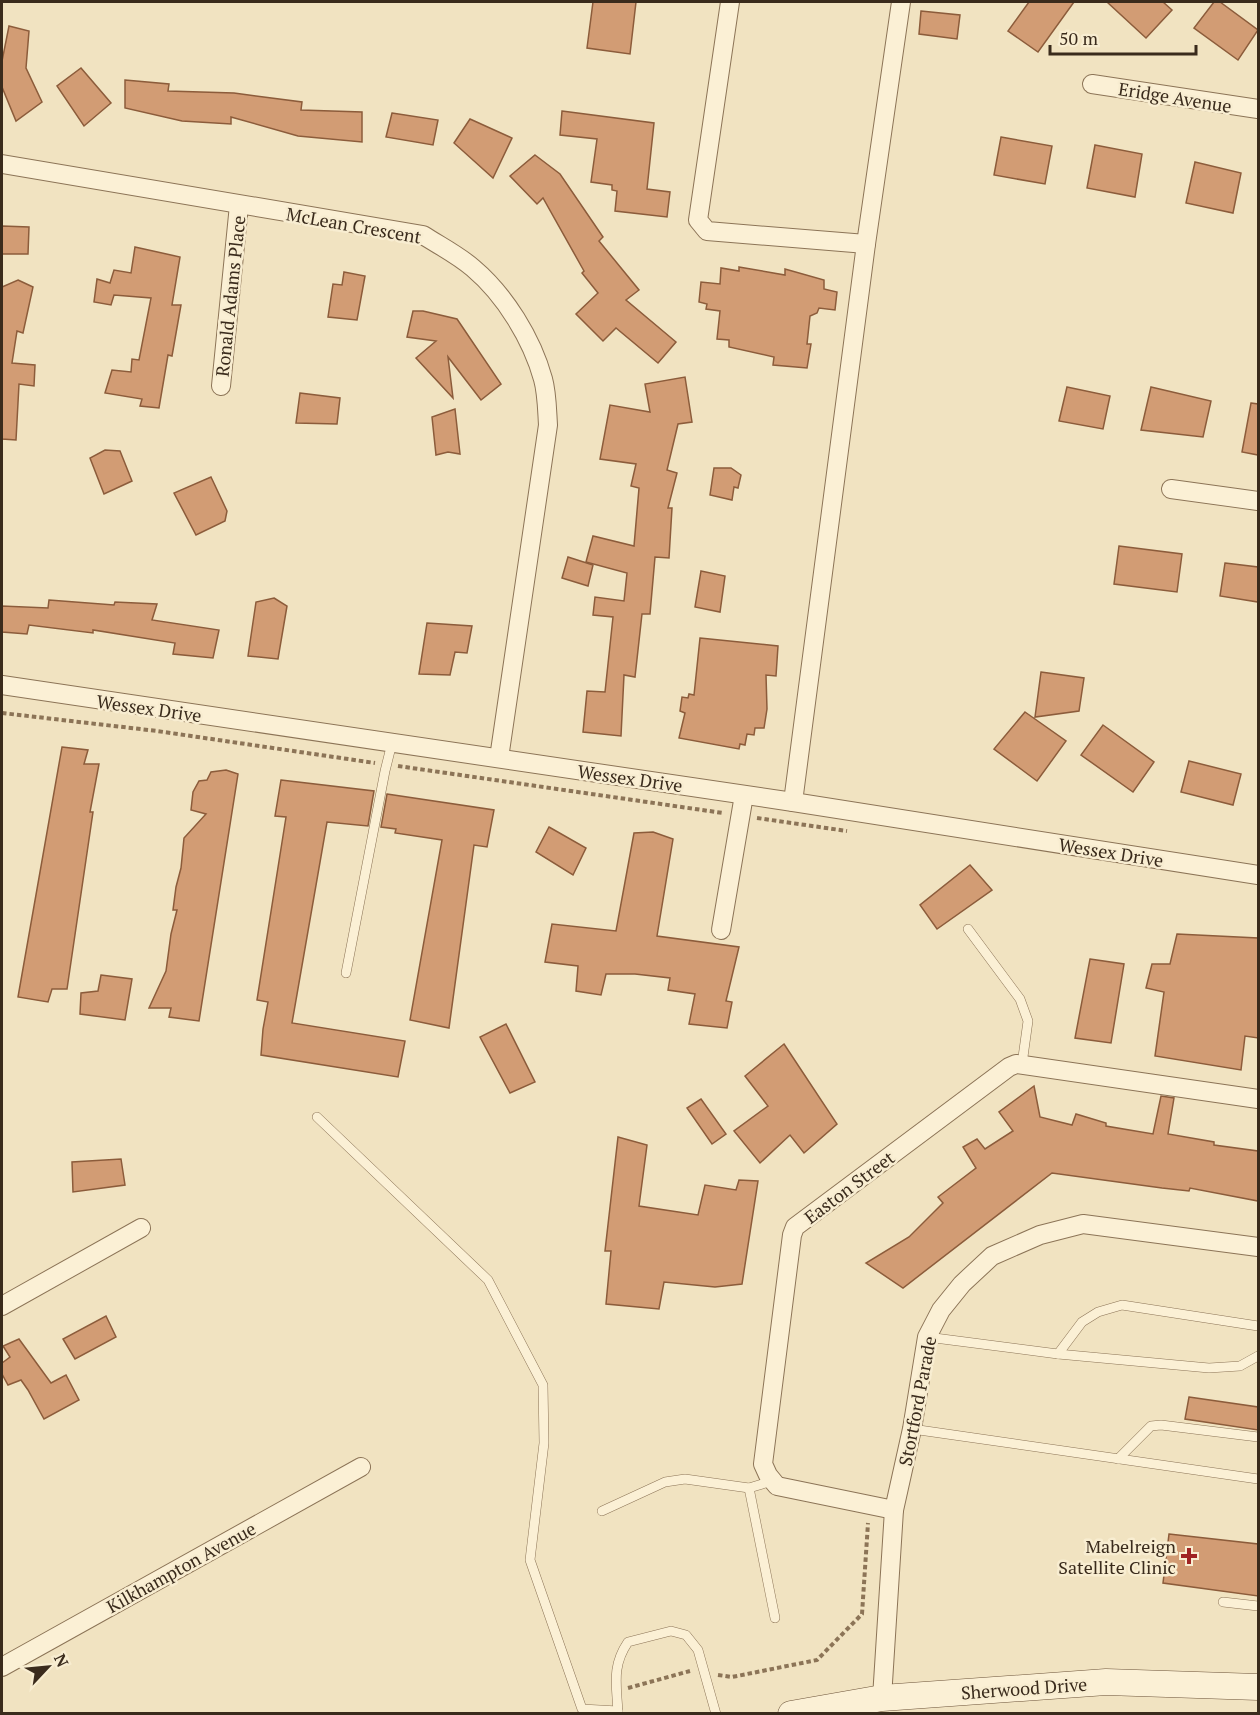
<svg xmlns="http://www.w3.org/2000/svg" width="1260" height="1715" font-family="'PT Serif',serif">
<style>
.building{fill:#d29c74;stroke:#8c5c3b;stroke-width:1.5}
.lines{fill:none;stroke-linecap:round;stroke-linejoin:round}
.lane-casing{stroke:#8c7457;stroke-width:10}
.street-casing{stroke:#8c7457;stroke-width:20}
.secondary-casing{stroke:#6d543a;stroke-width:27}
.path{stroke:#8c7457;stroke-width:4;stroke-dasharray:4.5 3;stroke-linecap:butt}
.lane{stroke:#fbf0d5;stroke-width:9}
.street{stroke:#fbf0d5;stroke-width:18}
.secondary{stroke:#fbf0d5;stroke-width:26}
.poi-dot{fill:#9f2323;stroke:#f8edd1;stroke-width:2}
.labels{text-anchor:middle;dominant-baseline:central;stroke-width:5;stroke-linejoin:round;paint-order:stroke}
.street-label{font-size:18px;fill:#3a2b1c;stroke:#f8edd1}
.poi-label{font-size:18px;fill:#3a2b1c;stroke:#f8edd1;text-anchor:end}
</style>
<rect width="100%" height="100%" fill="#f1e3c1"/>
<g class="building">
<polygon points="593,2 636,2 630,54 587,48"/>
<polygon points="1029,2 1074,2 1038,52 1008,31"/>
<polygon points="1107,2 1163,2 1172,10 1146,38"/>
<polygon points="1214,2 1220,2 1258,30 1238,60 1194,28"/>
<polygon points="921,11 960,15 957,39 919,34"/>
<polygon points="9,26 29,31 26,68 42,102 16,121 2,87 2,61"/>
<polygon points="81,68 111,103 84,126 57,86"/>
<polygon points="125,80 169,84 168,91 234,93 302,102 301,110 362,112 362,142 298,136 231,117 231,124 182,121 125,108"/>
<polygon points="562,111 654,123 647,189 670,192 667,217 615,211 617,191 612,190 612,185 591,182 597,139 560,135"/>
<polygon points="392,113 438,120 433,145 386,137"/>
<polygon points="470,119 512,138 493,178 454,143"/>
<polygon points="1001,137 1052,146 1045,184 994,175"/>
<polygon points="1095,145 1142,154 1135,197 1087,188"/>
<polygon points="535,155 560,174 603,237 599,241 639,290 626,300 676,342 658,363 616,328 603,341 576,314 598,293 582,273 584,271 543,198 537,204 510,176"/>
<polygon points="1195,162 1241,173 1233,213 1186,203"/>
<polygon points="2,226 29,227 28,254 2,254"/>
<polygon points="135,247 180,257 172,305 181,305 172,356 168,355 159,408 140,406 142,399 105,393 112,370 131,372 132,359 139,360 151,298 114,295 111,305 94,302 97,279 110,283 114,270 131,273"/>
<polygon points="739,267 785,275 785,269 824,280 824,289 837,292 835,310 819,308 817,313 810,316 807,344 811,344 807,368 773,365 774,357 729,347 729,340 717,339 720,311 706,309 707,304 699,302 701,282 720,284 721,268 739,271"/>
<polygon points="344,272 365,276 357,320 328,317 333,284 342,285"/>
<polygon points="18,280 33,287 23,333 17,331 12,363 35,365 34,386 19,384 16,440 2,439 2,287"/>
<polygon points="413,311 423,311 457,319 501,384 481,400 448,357 453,398 416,358 436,341 407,337"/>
<polygon points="685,377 692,422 678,424 667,470 677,473 668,508 672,508 669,558 655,557 650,614 642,614 635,677 624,675 621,736 583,732 587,691 605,692 613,617 593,615 595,597 624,601 627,573 586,562 593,536 634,546 639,488 631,486 636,464 600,459 610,405 650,412 645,384"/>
<polygon points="1067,387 1110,396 1103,429 1059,421"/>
<polygon points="1151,387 1211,401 1203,437 1141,430"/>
<polygon points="300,393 340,398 337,424 296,423"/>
<polygon points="1251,403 1258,404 1258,455 1242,452"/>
<polygon points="455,409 460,454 448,452 436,455 432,417"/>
<polygon points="105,450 120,451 132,481 104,494 90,458"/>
<polygon points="714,468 731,468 741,475 738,488 734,487 732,500 710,495"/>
<polygon points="211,477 227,511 225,521 196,535 174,493"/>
<polygon points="1119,546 1182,554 1177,592 1114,584"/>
<polygon points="568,557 593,565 588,586 562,578"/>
<polygon points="1225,563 1258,567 1258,602 1220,596"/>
<polygon points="701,571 725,576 720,612 695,607"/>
<polygon points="274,598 287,606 278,659 248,656 256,602"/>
<polygon points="49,600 114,605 115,602 157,604 152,620 219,630 213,658 173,654 175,643 93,630 93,633 29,625 27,634 2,632 2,606 48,608"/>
<polygon points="427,623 472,626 467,653 455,652 450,675 419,674"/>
<polygon points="700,638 778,646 776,676 766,675 767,709 764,728 755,728 754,735 747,734 745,745 740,744 739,749 679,738 685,713 680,711 682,697 688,698 689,694 694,695"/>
<polygon points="1041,672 1084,678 1079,711 1035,717"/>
<polygon points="1025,712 1066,741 1037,781 994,749"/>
<polygon points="1103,725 1154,762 1133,792 1081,755"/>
<polygon points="62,747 88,750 84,764 99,764 90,812 93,812 67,989 52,989 48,1002 18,997"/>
<polygon points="1189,761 1241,774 1233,805 1181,792"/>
<polygon points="226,770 238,774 199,1021 169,1017 171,1008 149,1008 166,971 171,934 177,910 173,910 176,887 181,868 184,838 206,814 191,810 193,792 199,781 207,780 211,772"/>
<polygon points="281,780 374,791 368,826 327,822 292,1023 405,1041 398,1077 261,1055 263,1029 268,1002 257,1000 286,817 275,816"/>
<polygon points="387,794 494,810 487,847 474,845 449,1028 410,1020 442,840 395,833 396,829 381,827"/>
<polygon points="549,827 586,848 573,875 536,852"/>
<polygon points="653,832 673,839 657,936 739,947 726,1001 732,1002 727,1028 689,1024 695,994 668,990 670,978 635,974 606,974 601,995 576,991 578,966 545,962 552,924 616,931 634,833"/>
<polygon points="970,865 992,890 937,929 920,905"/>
<polygon points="1177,934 1258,938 1258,1038 1245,1036 1241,1070 1155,1056 1164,992 1146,988 1152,964 1170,964"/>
<polygon points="1090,959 1124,964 1111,1043 1075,1038"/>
<polygon points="101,975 132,979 125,1020 80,1014 81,993 98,991"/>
<polygon points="506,1024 535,1082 510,1093 480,1037"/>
<polygon points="784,1044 837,1124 804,1153 790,1135 760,1163 734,1131 768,1106 745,1076"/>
<polygon points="1034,1086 1040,1117 1072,1125 1076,1114 1106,1123 1106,1126 1153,1134 1161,1096 1174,1098 1168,1134 1214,1142 1214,1145 1258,1151 1258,1201 1190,1188 1189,1191 1162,1188 1052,1173 903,1288 866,1263 909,1237 943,1203 938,1197 976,1168 963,1147 977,1139 985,1149 1013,1131 999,1112"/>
<polygon points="701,1099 726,1134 712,1144 687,1108"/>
<polygon points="618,1137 647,1145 639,1206 698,1215 705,1185 736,1190 739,1180 758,1181 742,1284 715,1287 664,1282 659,1309 606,1304 611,1251 605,1251"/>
<polygon points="121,1159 125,1185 73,1192 72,1162"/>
<polygon points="106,1316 116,1337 75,1359 63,1339"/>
<polygon points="19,1339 51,1383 66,1375 79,1400 44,1419 28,1390 21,1380 8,1385 2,1374 2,1363 10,1357 3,1346"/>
<polygon points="1189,1397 1258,1407 1258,1430 1185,1419"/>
<polygon points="1169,1534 1258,1544 1258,1596 1163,1583"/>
</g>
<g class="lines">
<defs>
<g id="lane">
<polyline points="968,929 1020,999 1028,1021 1022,1064"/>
<polyline points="346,973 385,771 392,743"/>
<polyline points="317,1117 488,1280 543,1385 544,1443 530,1560 582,1709 618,1711"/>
<polyline points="927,1337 1058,1354 1209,1368 1240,1366 1258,1356"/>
<polyline points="1058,1354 1082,1322 1098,1312 1122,1305 1258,1326"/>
<polyline points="912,1429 1258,1479"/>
<polyline points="1118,1459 1151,1426 1161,1425 1258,1437"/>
<polyline points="749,1488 775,1618"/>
<polyline points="602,1511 665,1482 685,1479 749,1488 772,1481"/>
<polyline points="1223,1602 1258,1606"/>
<path d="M618 1714C617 1686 611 1667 628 1642L671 1631 686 1635 698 1650 716 1714"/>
</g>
<g id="street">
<polyline points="730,2 698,220 707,231 866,244"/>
<polyline points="1092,84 1258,109"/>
<path d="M2 164 423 235C440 246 458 255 473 268 505 295 532 339 543 379 547 393 547 410 548 425L499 758"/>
<polyline points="221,386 239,205"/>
<polyline points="1171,489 1258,501"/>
<polyline points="2,685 793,802 1258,875"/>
<polyline points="793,802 866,244 901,2"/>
<polyline points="721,930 744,795"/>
<polyline points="2,1306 141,1228"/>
<polyline points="894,1510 777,1486 768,1475 763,1464 792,1235 795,1227 1009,1067 1016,1064 1258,1099"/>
<polyline points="2,1667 361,1467"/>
<polyline points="882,1698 894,1510 912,1429 927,1337 941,1310 962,1284 992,1256 1040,1235 1083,1224 1258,1247"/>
</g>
<polyline id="secondary" points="791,1714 882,1698 1106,1682 1258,1687"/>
</defs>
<use href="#lane" class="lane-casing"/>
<use href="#street" class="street-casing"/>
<use href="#secondary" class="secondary-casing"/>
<g class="path">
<polyline points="2,713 157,731 375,763"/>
<polyline points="398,766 723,813"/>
<polyline points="757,818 847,831"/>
<polyline points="718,1675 732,1677 817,1660 862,1614 868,1523"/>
<polyline points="628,1688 690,1671"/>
</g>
<use href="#lane" class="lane"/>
<use href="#street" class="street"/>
<use href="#secondary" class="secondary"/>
</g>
<path class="poi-dot" d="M1186 1547h6v6h6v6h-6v6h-6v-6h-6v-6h6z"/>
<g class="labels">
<g class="street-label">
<text transform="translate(1175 97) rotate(9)">Eridge Avenue</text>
<text transform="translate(354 225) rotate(10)">McLean Crescent</text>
<text transform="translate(230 296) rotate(-84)">Ronald Adams Place</text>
<text transform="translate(149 708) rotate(8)">Wessex Drive</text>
<text transform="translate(630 778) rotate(8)">Wessex Drive</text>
<text transform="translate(1111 852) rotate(9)">Wessex Drive</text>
<text transform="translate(849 1187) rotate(-37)">Easton Street</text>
<text transform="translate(917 1401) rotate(-79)">Stortford Parade</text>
<text transform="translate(181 1567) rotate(-29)">Kilkhampton Avenue</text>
<text transform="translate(1024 1688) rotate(-4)">Sherwood Drive</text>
</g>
<g class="poi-label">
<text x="1176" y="1546">Mabelreign<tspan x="1176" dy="21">Satellite Clinic</tspan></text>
</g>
</g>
<rect width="1260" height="1715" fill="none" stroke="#3a2b1c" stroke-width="6"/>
<g transform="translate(48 1667) rotate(64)" stroke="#f8edd1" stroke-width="4.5" paint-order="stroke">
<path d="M0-4.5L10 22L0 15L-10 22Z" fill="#3a2b1c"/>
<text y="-9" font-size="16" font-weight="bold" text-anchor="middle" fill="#3a2b1c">N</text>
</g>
<path d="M1050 45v9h146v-9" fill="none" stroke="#3a2b1c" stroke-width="3"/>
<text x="1059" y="45" font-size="18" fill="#3a2b1c" stroke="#f8edd1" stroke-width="4.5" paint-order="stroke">50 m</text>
</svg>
